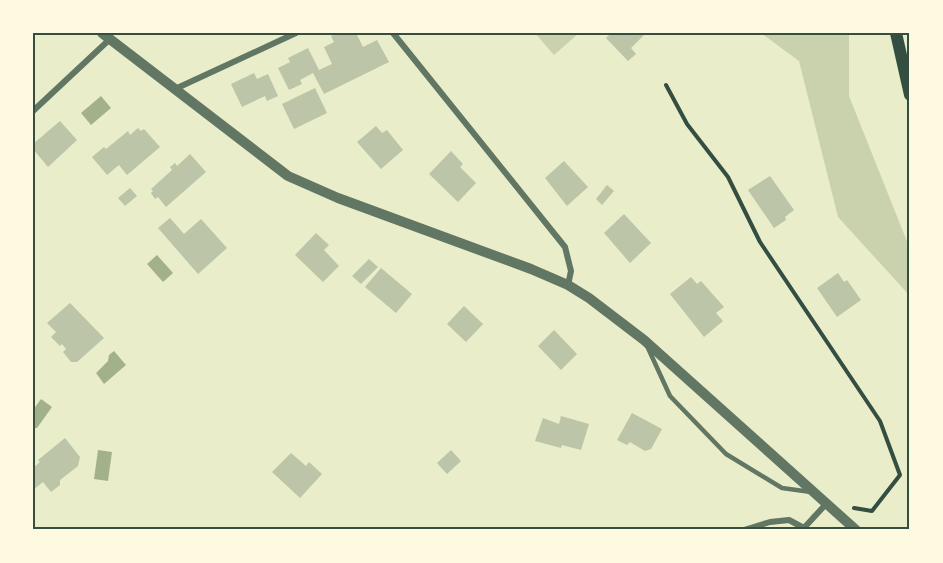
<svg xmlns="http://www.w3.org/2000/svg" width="943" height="563" font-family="Overpass,sans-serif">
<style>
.green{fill:#cad2ad}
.water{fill:#a3b18a}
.building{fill:#bcc5a7}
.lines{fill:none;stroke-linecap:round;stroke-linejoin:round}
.path{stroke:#344e41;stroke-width:4}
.service{stroke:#617663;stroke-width:4.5}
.minor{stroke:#617663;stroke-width:6}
.tertiary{stroke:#617663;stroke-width:10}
.secondary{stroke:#344e41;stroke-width:12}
.neatline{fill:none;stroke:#344e41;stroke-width:2}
</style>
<rect width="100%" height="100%" fill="#e9edc9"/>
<g class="green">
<polygon points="535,33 579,33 554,55"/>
<polygon points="761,33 849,33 849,96 910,249 910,296 838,217 799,61"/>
</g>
<g class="water">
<polygon points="101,96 111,108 91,125 81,113"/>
<polygon points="157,255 173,273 163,282 147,264"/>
<polygon points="114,351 126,365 104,384 96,373 108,361 109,355"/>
<polygon points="41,399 52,407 37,428 33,428 33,410"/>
<polygon points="98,450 112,452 108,481 94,479"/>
</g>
<g class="building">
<polygon points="338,33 356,33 363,47 377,40 389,62 324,94 313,73 300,80 302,84 289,90 278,68 290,62 288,58 308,48 319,70 332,64 324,47 334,42 331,36"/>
<polygon points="611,33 646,33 631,48 636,54 628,61 606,38"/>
<polygon points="254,73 257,79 268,74 278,96 267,101 265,96 242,107 231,84"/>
<polygon points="315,88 327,113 294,129 282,104"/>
<polygon points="60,121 77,140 48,167 33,149 33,144"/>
<polygon points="376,126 382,133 387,130 403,150 381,169 357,142"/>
<polygon points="138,128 141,131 144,129 160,147 127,175 119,165 107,175 92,157 104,147 106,149 128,131 130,135"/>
<polygon points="451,151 463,164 460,167 476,183 458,202 429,174"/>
<polygon points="190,154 206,172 166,207 158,197 155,199 151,193 153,191 151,189 172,170 170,167 175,163 177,166"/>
<polygon points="564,161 588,187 567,206 545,178"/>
<polygon points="770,176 794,210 785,217 786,220 774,228 748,190"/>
<polygon points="607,185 614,191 602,205 596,199"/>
<polygon points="130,188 137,196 125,206 118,198"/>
<polygon points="624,214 651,243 630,263 604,233"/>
<polygon points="170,218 184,234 201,219 227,248 198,274 158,228"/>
<polygon points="316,233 329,245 324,250 339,266 323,282 295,255"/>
<polygon points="369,259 378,267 361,284 352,276"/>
<polygon points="381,268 412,294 396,313 365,287"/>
<polygon points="838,273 844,282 847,280 861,300 837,317 817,288"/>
<polygon points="691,277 697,284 701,281 724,307 716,313 723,321 704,337 670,294"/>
<polygon points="70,303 104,338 77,362 71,362 63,352 66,349 62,344 60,346 51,337 56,332 47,323"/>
<polygon points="464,306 483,324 466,342 447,324"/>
<polygon points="554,330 577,354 561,370 538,346"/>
<polygon points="632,413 662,429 651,449 645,451 630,442 627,445 617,440"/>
<polygon points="561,416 589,424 581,450 562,445 561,448 535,441 543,418 559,424"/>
<polygon points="65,438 80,457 78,466 60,480 60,485 51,492 43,482 33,490 33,468 40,462 38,460"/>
<polygon points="451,450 461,461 447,474 437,463"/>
<polygon points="291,453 306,466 309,462 322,474 300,498 272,472"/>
</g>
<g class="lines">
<polyline class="path" points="666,85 687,124 728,177 760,242 880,421 900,475 872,511 854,508"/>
<polyline class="service" points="648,348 670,396 726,454 782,488 811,492"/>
<g class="minor">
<polyline points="393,33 565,247 571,271 568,285"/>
<polyline points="175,89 296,33"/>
<polyline points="33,111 110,39"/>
<polyline points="803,529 826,504"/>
<polyline points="744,530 770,522 789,520 804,528"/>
</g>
<polyline class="tertiary" points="102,33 288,176 338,198 531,269 568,285 589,298 644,340 856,530"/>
<polyline class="secondary" points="896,33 910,95"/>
</g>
<rect width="943" height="563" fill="none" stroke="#fefae0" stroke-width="69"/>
<rect x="34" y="34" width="874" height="494" class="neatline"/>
</svg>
